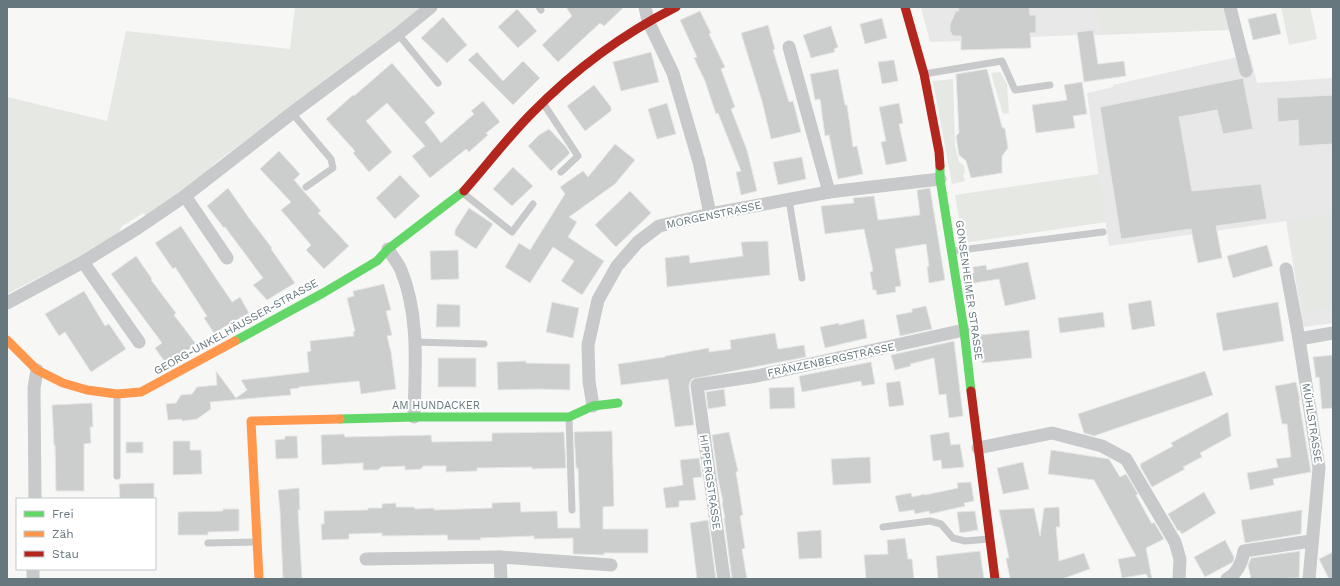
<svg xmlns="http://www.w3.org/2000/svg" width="1340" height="586" font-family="'Work Sans',sans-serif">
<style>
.built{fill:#e7e8e7}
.green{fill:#e6e8e4}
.building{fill:#cccece;stroke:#e6e6e6}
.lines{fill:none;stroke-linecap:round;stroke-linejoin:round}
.lane{stroke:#c7c9ca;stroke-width:7}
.street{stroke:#c7c9ca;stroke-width:13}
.fast{stroke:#63d668;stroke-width:9}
.slow{stroke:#ff974d;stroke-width:9}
.jam{stroke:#b3261e;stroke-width:9}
.labels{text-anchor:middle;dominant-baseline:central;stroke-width:4;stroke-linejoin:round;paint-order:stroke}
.street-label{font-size:11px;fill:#66777d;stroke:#fff}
</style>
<rect width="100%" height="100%" fill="#f7f7f6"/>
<g class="built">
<polygon points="921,7 1095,7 1101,35 1094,35 1093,30 1077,32 1077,35 1031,37 1031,48 1000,49 979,42 979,50 961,50 961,41 930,42"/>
<polygon points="1250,54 1257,83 1333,78 1333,323 1303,327 1286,221 1109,246 1087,93 1113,87 1113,85"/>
</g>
<g class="green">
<polygon points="295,7 418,7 419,9 397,30 215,163 202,176 147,217 143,213 121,227 119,236 7,294 7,97 107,121 126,31 290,49"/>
<polygon points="1095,7 1224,7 1230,30 1101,35"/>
<polygon points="1281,7 1310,7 1317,39 1289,45"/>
<polygon points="1000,72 1007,84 1009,113 1003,114 991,73"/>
<polygon points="953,79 955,146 959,162 964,166 965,173 963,174 965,181 952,184 933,81"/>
<polygon points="1099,174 1106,222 963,243 955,195"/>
<polygon points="1333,214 1333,307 1303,311 1289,220"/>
</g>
<g class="building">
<polygon points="566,7 624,7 604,26 600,23 558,62 542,45 572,16"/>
<polygon points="958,7 1029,7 1030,15 1036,15 1036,33 1030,33 1031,48 961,50 961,36 953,36 950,31 950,24 956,11 959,11"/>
<polygon points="517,9 537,31 518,48 498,27"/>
<polygon points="700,11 711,33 709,34 725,67 721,69 735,107 731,109 747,150 757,191 741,195 736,172 741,171 718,113 716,114 705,81 694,58 697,57 680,20"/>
<polygon points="1276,13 1281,34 1253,40 1248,19"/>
<polygon points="443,17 467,45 447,63 421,38"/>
<polygon points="882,18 887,38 865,44 860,24"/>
<polygon points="768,25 775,49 773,50 789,102 793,101 801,132 771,139 762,101 741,33"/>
<polygon points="831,26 838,47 834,49 835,52 811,58 803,35"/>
<polygon points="1093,30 1098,64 1124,61 1126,76 1084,82 1077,32"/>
<polygon points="477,52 503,81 523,61 540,78 513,105 468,60"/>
<polygon points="651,52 659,82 621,91 613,62"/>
<polygon points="894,60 898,81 882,84 878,62"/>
<polygon points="392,63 435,113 425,122 441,143 474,114 471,111 483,101 500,122 486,133 488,135 469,152 466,149 430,178 412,156 425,146 387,103 366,121 392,152 369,172 353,153 355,151 326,119 353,95 354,96"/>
<polygon points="838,69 845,105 847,105 853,147 857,146 863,174 838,179 829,135 825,136 820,99 815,100 810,74"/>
<polygon points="987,69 1002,127 1005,129 1008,148 1002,156 1002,173 971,178 966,161 959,155 956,136 959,133 956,74"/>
<polygon points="1243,78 1253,129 1223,134 1217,110 1179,117 1192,191 1261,184 1267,219 1216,226 1222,258 1198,263 1191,229 1121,239 1100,107"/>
<polygon points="1082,82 1087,114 1073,116 1075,128 1036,133 1032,105 1067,100 1064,85"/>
<polygon points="594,85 611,107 611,111 585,131 567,106"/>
<polygon points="1333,95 1333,144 1299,146 1298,120 1278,122 1277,98"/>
<polygon points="667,103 676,134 657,139 648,109"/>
<polygon points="899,103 903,123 899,124 907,161 886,165 881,142 886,141 879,107"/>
<polygon points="549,129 566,147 570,153 551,171 528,146 539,135"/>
<polygon points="615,144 635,160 615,184 569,217 577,222 568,237 604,261 582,295 561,281 574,261 553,247 530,283 505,267 519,243 530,250 565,194 560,187 583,171 588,177"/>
<polygon points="279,151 300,174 294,180 321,211 318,213 349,246 324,269 306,250 311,245 281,210 291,202 260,169"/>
<polygon points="802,157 806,179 778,185 773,162"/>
<polygon points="513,167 533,186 512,206 493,189"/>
<polygon points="400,175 420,196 395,219 376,198"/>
<polygon points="228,188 249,218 272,248 271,249 295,283 267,300 253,285 263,278 225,227 224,228 207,206"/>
<polygon points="930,188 945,280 929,283 927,267 929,266 926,244 895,249 901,286 895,287 896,292 877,295 876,290 873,290 870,272 873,271 864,229 825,234 821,206 854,203 853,198 874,196 878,220 920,215 917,190"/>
<polygon points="630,191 651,213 616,247 595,225"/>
<polygon points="469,208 493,224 476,249 455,235 455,230"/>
<polygon points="181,226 232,302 240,297 249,313 214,333 204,318 207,316 175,267 173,269 155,243"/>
<polygon points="768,241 770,275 667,287 665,258 689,255 690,263 743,256 741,242"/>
<polygon points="1267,245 1273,266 1233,278 1227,256"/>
<polygon points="458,250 459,279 431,280 430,251"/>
<polygon points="136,256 152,279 151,280 176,313 174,315 196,344 167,365 155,348 162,343 111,274"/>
<polygon points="1028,262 1036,299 1005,306 999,279 968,284 967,275 974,273 973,267 986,265 987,270"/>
<polygon points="384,284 391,310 386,311 392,335 387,336 391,352 396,389 361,394 359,381 299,387 299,388 290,389 291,395 210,402 211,409 197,419 182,421 182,419 168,420 166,404 176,403 181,395 192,394 197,387 217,385 216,371 236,398 247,390 241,380 309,372 307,352 311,351 310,341 354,336 353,332 355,331 347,298 354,296 353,291"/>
<polygon points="84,291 105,326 109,324 126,349 91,372 65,332 59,336 45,314"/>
<polygon points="1151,300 1155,326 1132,330 1128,304"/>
<polygon points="552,302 579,308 573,338 546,332"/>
<polygon points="1278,302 1284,341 1223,351 1216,313"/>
<polygon points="437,304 460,305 460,327 436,327"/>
<polygon points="926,306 932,329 900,336 896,315 912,312 912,309"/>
<polygon points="1103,312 1105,327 1060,333 1058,318"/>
<polygon points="864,319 867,338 825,348 820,327 839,323 839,325"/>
<polygon points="1029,330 1032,358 982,363 979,335"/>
<polygon points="775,333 778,349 804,345 806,357 692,379 690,382 689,386 694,425 675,427 668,379 621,385 618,364 665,357 665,356 709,348 709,352 731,349 730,340"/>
<polygon points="954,341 963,416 949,418 946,394 939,395 934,358 910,364 911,366 895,370 891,355"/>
<polygon points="1333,355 1333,408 1322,409 1319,377 1316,378 1313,357"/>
<rect x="438" y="358" width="38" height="29"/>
<polygon points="526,361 526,363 570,364 570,390 539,389 498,390 497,362"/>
<polygon points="871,362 875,384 862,386 861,381 802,392 799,376"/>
<polygon points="1205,371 1213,395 1094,436 1084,433 1078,414"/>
<polygon points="900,381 904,405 889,407 886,383"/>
<polygon points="1296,382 1300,400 1299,401 1311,472 1273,479 1274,485 1250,490 1247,473 1278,467 1276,459 1291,457 1287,424 1282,424 1275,386"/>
<polygon points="794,387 795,408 770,409 769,388"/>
<polygon points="724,389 726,406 708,409 706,392"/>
<polygon points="92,403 93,427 90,427 91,443 84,444 84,491 56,491 55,445 54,445 52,405"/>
<polygon points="1228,412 1231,436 1200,453 1202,457 1183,467 1185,469 1152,487 1140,466 1141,466 1140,464 1173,446 1171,443"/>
<polygon points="612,431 614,506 603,507 603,529 648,529 648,553 604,553 604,555 573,554 573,538 534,539 534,536 480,538 481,540 448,540 447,535 382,536 382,533 349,534 349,539 322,540 321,524 324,524 324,511 368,510 368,508 382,508 382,504 396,503 396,507 414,507 415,509 434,508 434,510 492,508 492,503 520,502 521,512 557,511 558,528 580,528 578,468 576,468 574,432"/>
<polygon points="560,432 564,432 566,468 532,469 532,467 477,468 477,471 446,472 446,466 423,466 421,469 405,470 405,466 381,467 378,470 363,470 363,463 322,465 321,435 344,434 345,437 431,435 432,442 492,441 492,433"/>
<polygon points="729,432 738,471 736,472 743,515 740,516 745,548 742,549 747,579 732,579 724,518 725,518 722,503 723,502 718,479 712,435"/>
<polygon points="949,432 951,445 960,444 964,467 942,469 941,460 933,461 930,435"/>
<polygon points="285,436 297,436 298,458 276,459 275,440 285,439"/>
<polygon points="173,441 190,441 190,450 201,450 202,474 173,475"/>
<rect x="126" y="442" width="17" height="11"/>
<polygon points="1051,450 1109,459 1120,477 1126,474 1138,494 1136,495 1152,524 1154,522 1164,539 1146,548 1152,579 1149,579 1146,574 1122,578 1118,559 1136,556 1094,480 1048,474"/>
<polygon points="870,457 871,483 833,485 831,459"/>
<polygon points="699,458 702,477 693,478 696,500 679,501 679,507 666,508 663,488 683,485 680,460"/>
<polygon points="1023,462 1029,489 1003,494 997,468"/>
<polygon points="971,482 974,501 964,503 965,506 930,514 929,511 915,514 914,510 899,512 895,496 911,493 912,497 925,494 925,495 958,488 957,483"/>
<polygon points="154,483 154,499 120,499 119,484"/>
<polygon points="299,488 300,510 298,510 302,579 283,579 280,511 278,490"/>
<polygon points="1204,492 1216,513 1182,534 1179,530 1178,531 1168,514"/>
<polygon points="1059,507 1060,527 1056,527 1059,561 1084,553 1090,569 1062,579 1010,579 1006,558 1009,558 999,510 1034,508 1040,536 1044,508"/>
<polygon points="223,509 239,509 239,531 208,532 208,535 178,535 178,512 223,511"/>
<polygon points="1302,510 1301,534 1245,543 1241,520"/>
<polygon points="975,511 978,530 960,533 957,512"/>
<polygon points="708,520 716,579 697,579 690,523"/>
<polygon points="821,530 822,558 799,559 797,532"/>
<polygon points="905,538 908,559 912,559 914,579 866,579 864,555 888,554 887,540"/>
<polygon points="1225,540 1234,557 1233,562 1205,577 1194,557"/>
<polygon points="980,551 984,579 938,579 936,556"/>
<polygon points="1300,551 1299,578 1251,579 1248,565 1251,558"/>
<polygon points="1333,552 1333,579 1329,579 1319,559"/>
</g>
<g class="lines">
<g class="lane">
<polyline points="539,7 541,10"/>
<polyline points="398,34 438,83"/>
<polyline points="924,74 1002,61 1015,90 1050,85"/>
<polyline points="543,103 578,156 561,172"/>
<polyline points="292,113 331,159 333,168 306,187"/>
<polyline points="463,193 512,232 533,204"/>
<polyline points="789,200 802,278"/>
<polyline points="953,251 1103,232"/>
<polyline points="415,342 484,344"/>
<polyline points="569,418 572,510"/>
<polyline points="117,476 117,394"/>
<polyline points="883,527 930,521 941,524 953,538 965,541 989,539"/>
<polyline points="208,543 257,542"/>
</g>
<g class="street">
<polyline points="645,7 648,21 673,73 699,162 710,214"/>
<polyline points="1230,7 1246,71"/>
<polyline points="789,47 829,192"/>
<polyline points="185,196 227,258"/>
<path d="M388 249C392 256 398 263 401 270 420 316 415 369 414 417"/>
<polyline points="83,262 139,342"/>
<polyline points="1286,269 1299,339 1319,468 1309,579"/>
<polyline points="7,303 83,262 138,228 185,196 292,113 398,34 431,7"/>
<polyline points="1299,339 1333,333"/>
<polyline points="593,406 589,381 588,345 598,300 617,266 638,242 659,226 710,214 829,192 940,179"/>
<polyline points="978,448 1052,433 1102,446 1126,459 1175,542 1180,559 1179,579"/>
<polyline points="35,499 34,388 37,370"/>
<polyline points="500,557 501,579"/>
<polyline points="366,559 500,557 611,565"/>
<polyline points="33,579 33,569"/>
<polyline points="724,579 697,385 757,376 964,330"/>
<path d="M1227 579C1238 573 1242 563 1244 551L1311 541"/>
</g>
<g class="fast">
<polyline points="940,166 940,179 964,330 971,391"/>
<polyline points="235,341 323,293 377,261 388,249 464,191"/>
<polyline points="340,419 414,417 569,417 593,406 618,403"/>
</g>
<g class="slow">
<polyline points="7,340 37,370 63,383 87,390 117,394 141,392 235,341"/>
<polyline points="259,579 251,421 340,419"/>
</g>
<g class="jam">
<polyline points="905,7 924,74 939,152 940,166"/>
<path d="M464 191C487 165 508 137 532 113 574 70 623 34 676 7"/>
<polyline points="971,391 995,579"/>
</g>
</g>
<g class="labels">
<g class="street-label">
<text transform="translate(714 215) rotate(-12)">MORGENSTRASSE</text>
<text transform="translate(969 290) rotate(82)">GONSENHEIMER STRASSE</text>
<text transform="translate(236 327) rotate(-29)">GEORG-UNKELHÄUSSER-STRASSE</text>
<text transform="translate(831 360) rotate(-12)">FRÄNZENBERGSTRASSE</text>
<text x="436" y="405">AM HUNDACKER</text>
<text transform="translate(1312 423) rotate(81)">MÜHLSTRASSE</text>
<text transform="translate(710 482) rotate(82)">HIPPERGSTRASSE</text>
</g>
</g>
<rect width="1340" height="586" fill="none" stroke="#66777d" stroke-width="16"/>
<rect x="16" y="498" width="140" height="72" fill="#ffffff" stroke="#c2c9cb"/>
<rect x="24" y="511" width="20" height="6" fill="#63d668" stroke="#c2c9cb"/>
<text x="52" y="518" font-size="12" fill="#66777d">Frei</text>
<rect x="24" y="531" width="20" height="6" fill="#ff974d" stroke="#c2c9cb"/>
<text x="52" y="538" font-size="12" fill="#66777d">Zäh</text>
<rect x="24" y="551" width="20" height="6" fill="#b3261e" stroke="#c2c9cb"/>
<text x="52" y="558" font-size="12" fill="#66777d">Stau</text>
</svg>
